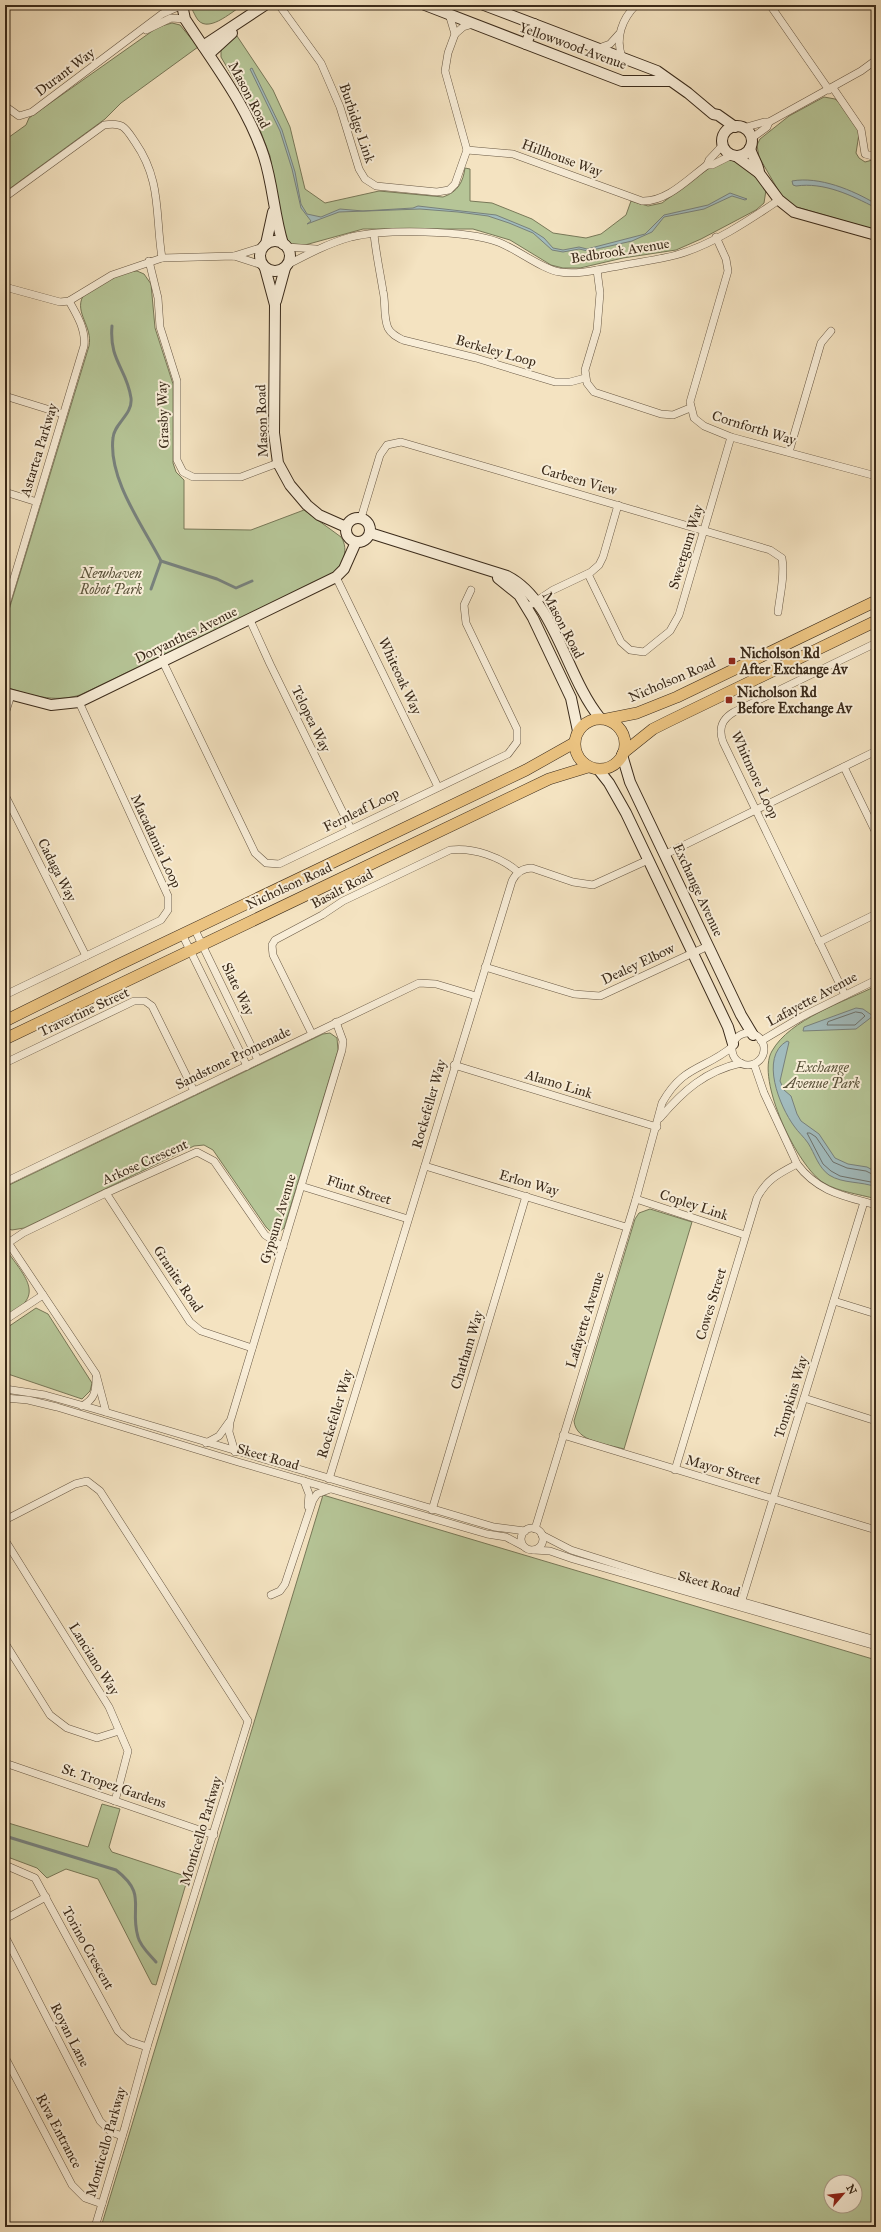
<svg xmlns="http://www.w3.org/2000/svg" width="881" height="2232" font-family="'IM FELL Great Primer',serif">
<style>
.green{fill:#b6c597;stroke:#787858;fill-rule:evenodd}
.water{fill:#a1bbbd;stroke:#78817c}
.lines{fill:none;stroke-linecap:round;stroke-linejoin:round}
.shore{stroke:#6e726c;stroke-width:1}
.stream{stroke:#78817c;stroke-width:3}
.street-casing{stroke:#685844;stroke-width:8}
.secondary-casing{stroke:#3a2a1a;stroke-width:12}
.primary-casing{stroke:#3a2a1a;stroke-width:12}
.street{stroke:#f8edd7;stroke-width:7}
.secondary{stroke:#f8edd7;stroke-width:10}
.primary{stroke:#eac280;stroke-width:11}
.poi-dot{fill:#8f2418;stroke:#f8edd7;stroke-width:1.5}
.labels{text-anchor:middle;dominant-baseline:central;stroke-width:4;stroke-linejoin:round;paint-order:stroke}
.street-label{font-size:14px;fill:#3a2a1a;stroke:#f8edd7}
.park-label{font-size:14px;font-style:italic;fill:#595139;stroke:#f8edd7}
.poi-label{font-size:14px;font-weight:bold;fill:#3a2a1a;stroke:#f8edd7;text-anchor:start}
</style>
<rect width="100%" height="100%" fill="#f4e3c1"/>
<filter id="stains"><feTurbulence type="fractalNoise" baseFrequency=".005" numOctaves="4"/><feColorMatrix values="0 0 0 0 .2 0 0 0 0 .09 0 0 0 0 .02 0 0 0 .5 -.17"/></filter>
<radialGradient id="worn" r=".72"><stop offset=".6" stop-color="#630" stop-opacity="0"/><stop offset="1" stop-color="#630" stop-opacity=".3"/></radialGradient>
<g class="green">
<path d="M191 5H243C231 12 206 36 196 17 194 13 192 10 191 5Z"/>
<polygon points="172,23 180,25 198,47 121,103 105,119 5,192 5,140 26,125 29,118 158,27"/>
<path d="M235 33 273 90 290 127 305 189 325 203 379 191 443 197C458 192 463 182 465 168L470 169V201L492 203 532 219 553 233 586 238 601 234 626 215 631 201 648 206 662 203 708 169 727 160H733L752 171 766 190 764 203 756 210 701 239 676 250 623 258 580 268H563L551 265 510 240 473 229H363L305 245 291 244 283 234 270 156 254 114 221 57V50Z"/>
<polygon points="824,97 835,99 840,103 858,129 859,134 856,153 859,158 865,162 876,159 876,230 793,206 781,195 759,157 757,145 760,139 789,116"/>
<path d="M137 271 144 274 151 284 155 328 173 384V463L176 472 184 480V529L251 530 304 510 341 537C350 550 342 568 330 575L80 695C53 703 31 695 5 687V623L89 346C93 326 74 313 83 296 99 287 118 271 137 271Z"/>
<path d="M876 986V1199C859 1194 839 1192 824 1183 798 1168 755 1079 772 1051 790 1019 844 1002 876 986Z"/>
<polygon points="330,1033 337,1038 338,1050 284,1228 278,1233 273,1234 266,1227 213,1150 204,1145 194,1146 24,1228 12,1230 5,1228 5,1187 323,1034"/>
<path d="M650 1209 692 1222 624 1449C607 1444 576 1442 574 1421L635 1219 639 1213Z"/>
<path d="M5 1248C23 1275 49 1297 5 1315Z"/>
<polygon points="36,1308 48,1314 92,1383 90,1391 82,1399 5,1373 5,1329"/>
<path d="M323 1495 876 1660V2227H101ZM831 2182H855V2206H831Z"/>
<polygon points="102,1804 120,1809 109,1847 112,1852 188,1877 156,1985 152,1984 98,1879 66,1869 47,1878 37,1868 5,1856 5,1822 88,1847"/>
</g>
<g class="water">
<polygon points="252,68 282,130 295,172 301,204 307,214 321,217 340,209 363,211 413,208 418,206 496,215 530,229 544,238 553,248 563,250 579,247 587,249 645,234 664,215 708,205 730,193 747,199 745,200 732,196 704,209 664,217 652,232 632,241 588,251 579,249 563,252 552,250 533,233 509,223 488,216 458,212 420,209 339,212 307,224 311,221 301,208 292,169 280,131 250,69"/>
<path d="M792 181C819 176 853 190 876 204V208C851 195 824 182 796 186L793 185Z"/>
<polygon points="856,1008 863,1009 873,1016 856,1029 803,1031 804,1027"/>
<path d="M787 1041 789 1042 780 1081 784 1090 791 1096 797 1114 801 1121 819 1134 835 1158 848 1164 867 1167 876 1172V1187C861 1181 843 1184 829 1175 818 1167 815 1154 808 1143 804 1137 798 1132 794 1126 780 1107 759 1057 787 1041Z"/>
</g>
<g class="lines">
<g class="shore">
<polygon points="856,1012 862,1013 865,1016 855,1025 827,1025 828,1022"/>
<polyline points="876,1176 866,1171 847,1168 833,1162 816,1137 810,1133 807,1133 823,1164 831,1171 840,1176 876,1183"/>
</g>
<g class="stream">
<path d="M112 326C109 361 127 369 131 398 133 415 114 423 113 438 108 479 143 526 161 561L217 579 236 588 252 581"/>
<polyline points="151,589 161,561"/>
<path d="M5 1836 116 1870C148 1895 129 1906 138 1937 140 1946 150 1955 156 1962"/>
</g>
<defs>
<g id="street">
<polyline points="279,5 321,63 340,107 359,169 365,179 376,186 437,192 449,190 455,184 467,150"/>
<polyline points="770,5 829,90"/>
<polyline points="449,14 455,34 463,27 473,24"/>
<polyline points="146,30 171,18 185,19"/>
<path d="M455 34 448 53 445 71 467 150 513 154 642 201C667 202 688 179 707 165L709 160 723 145"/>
<polyline points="599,48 610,44 619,34"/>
<path d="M622 57C615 38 622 19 636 5"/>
<polyline points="833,88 861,129 865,154 876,157"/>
<polyline points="5,106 19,116 32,112 162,14 182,5"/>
<polyline points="743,128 764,122 769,122 861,71 876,60"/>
<polyline points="752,138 767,127 769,122"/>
<polyline points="707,165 712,165 732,155"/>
<path d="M5 197 104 125C123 122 125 127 135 142 162 181 155 214 162 258"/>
<path d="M374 234C376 254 380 272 383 291 386 303 383 316 388 328 391 334 397 337 403 340L476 358 555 382H570L585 378"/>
<polyline points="716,237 726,259 728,271 690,402 694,418 704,426 731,437 876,476"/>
<polyline points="286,247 316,249"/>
<polyline points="234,256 263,247"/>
<polyline points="149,261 158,298 160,327 177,381 177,460 183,472 193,477 241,477 278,463"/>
<path d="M287 265C308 254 329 243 351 237 385 229 466 230 498 242 517 249 543 270 560 272 580 275 599 269 619 266 638 262 658 260 676 255 712 245 748 221 779 200"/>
<polyline points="597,270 600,293 597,330 585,370 587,383 594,392 661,414 673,415 690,408"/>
<polyline points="5,287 60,302 69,301 112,275 162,258 234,256 262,265"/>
<polyline points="5,396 63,414"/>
<polyline points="789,452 821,343 831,331"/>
<polyline points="5,492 37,502"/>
<path d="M361 518 380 455 387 445 401 442 770 550 782 558C785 576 780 594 778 612"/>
<polyline points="588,574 621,642 630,650 644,652 670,631 679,615 731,437"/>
<polyline points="336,577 438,787"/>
<polyline points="532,604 553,590 591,572 599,565 603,557 618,505"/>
<path d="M5 608 84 346C86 330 77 315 69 301"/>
<polyline points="250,620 270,664 351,829"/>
<polyline points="163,662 255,853 266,863 279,864 508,754 517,742 517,729 466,623 464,605 471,590"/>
<polyline points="5,714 11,695"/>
<polyline points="844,767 876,833"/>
<polyline points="5,795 86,956"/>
<polyline points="666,854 876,751"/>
<polyline points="194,928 258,1060"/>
<polyline points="182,934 247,1066"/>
<polyline points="819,942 876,914"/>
<polyline points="485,967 574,994 600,996 708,946"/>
<polyline points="5,995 161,920 168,910 168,896 79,702"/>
<path d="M845 995 723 742C718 728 722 719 734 712L876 643"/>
<circle cx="748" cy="1049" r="16"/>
<path d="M312 1034 273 955 272 945 275 940 322 915 343 901 450 850C473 847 501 857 518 872"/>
<polyline points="761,1041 803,1016 876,980"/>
<polyline points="5,1063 134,1001 145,1001 152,1006 194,1091"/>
<path d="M754 1064 764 1093 797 1164C818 1192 844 1196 876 1205"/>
<polyline points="454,1065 657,1127"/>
<path d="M660 1118C683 1091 705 1071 741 1063"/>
<polyline points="425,1166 626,1227"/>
<polyline points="5,1182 419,983 436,984 476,996"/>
<polyline points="301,1186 408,1219"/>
<polyline points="106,1193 190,1322 201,1331 252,1348"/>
<polyline points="636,1199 745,1235"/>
<polyline points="5,1238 96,1374 106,1412"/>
<polyline points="8,1243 23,1233 106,1193 197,1152 214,1161 265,1235 283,1247"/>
<polyline points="834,1301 876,1314"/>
<polyline points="5,1320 43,1295"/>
<polyline points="5,1389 45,1395 95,1409 494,1527 525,1531"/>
<polyline points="5,1398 28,1400 57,1407 238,1462 487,1534 506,1537 523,1546"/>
<polyline points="804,1398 876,1421"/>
<path d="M82 1406C95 1399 96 1391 96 1378"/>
<polyline points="563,1435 876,1530"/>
<polyline points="206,1443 219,1436 229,1422"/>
<polyline points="235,1452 229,1432 230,1422 342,1050 343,1041 336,1022"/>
<path d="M675 1470 757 1198C767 1179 778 1174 797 1164"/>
<path d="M329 1479 512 881C516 873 522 868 532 868L573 882 593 885 648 860"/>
<polyline points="304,1481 309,1494 308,1506"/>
<polyline points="432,1510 526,1196"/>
<polyline points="5,1520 75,1484 87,1481 100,1491 248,1721 147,2047 125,2127 95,2227"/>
<circle cx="532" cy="1539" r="11"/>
<path d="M535 1529 636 1199 662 1103C683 1065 704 1070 732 1047"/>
<polyline points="542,1535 571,1550 653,1576 876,1640"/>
<polyline points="5,1540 109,1707 128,1751 115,1801"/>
<polyline points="534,1550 550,1551 573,1559 876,1646"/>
<polyline points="271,1595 280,1591 285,1584 313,1500 317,1494 330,1489"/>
<polyline points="742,1600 864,1202"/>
<polyline points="5,1643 50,1715 67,1728 97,1738 119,1731"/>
<polyline points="5,1763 214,1835"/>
<polyline points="5,1865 35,1878 118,2031 129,2041 147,2047"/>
<polyline points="5,1919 46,1897"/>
<polyline points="5,1936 100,2121 111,2132 122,2136"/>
<polyline points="5,2057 72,2185 85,2198 102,2204"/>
</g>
<g id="secondary">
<path d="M182 5 185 19C214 64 247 105 264 157 273 185 274 215 283 244"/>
<polyline points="425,5 622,81 669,81"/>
<polyline points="484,5 657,71 688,93 713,114 718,115 735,127"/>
<polyline points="526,44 534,24"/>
<polyline points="203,46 265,5"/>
<polyline points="209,54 232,33"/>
<circle cx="737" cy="141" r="15"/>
<path d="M750 148C752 157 759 165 759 173"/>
<polyline points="736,156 759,173 779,200 794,212 876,235"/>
<circle cx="275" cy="256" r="15"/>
<polyline points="266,244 273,212"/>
<polyline points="265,268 275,305 274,433 278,463 290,485 307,505 319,515 346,527"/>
<polyline points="276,301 285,268"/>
<circle cx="358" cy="530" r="12"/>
<path d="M370 533 507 576C555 600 566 677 600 718"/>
<polyline points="498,578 519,595 533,618 571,698 578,731"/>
<polyline points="5,693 51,705 79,702 336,577 344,569 356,542"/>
<polyline points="622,755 630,782 741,1015 753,1035"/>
<polyline points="598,769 609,783 626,813 728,1027 733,1044"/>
</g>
<g id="primary">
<circle cx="600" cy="744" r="25"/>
<polyline points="607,719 637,713 677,697 876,601"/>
<polyline points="623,753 653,729 669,721 876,621"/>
<polyline points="5,1021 118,965 526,770 574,743"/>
<polyline points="5,1039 549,779 588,767"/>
</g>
</defs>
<use href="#street" class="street-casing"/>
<use href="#secondary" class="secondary-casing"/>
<use href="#primary" class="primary-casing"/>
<use href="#street" class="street"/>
<use href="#secondary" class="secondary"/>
<use href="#primary" class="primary"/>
</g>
<g class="poi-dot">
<rect x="728" y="657" width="8" height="8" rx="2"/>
<rect x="725" y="696" width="8" height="8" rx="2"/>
</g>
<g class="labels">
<g class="street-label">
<text transform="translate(573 46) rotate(20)">Yellowwood Avenue</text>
<text transform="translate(65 72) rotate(-37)">Durant Way</text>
<text transform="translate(249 95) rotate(62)">Mason Road</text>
<text transform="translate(357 123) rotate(71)">Burbidge Link</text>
<text transform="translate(562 158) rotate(20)">Hillhouse Way</text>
<text transform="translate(620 251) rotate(-9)">Bedbrook Avenue</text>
<text transform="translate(496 351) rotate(16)">Berkeley Loop</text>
<text transform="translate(163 415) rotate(-92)">Grasby Way</text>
<text transform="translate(262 421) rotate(-92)">Mason Road</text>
<text transform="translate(754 428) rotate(17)">Cornforth Way</text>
<text transform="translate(39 450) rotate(-73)">Astartea Parkway</text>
<text transform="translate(579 480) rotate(16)">Carbeen View</text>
<text transform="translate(686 547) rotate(-73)">Sweetgum Way</text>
<text transform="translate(563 625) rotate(62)">Mason Road</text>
<text transform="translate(186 635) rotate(-26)">Doryanthes Avenue</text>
<text transform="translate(400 676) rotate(65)">Whiteoak Way</text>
<text transform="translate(672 680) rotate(-23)">Nicholson Road</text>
<text transform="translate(311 719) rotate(64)">Telopea Way</text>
<text transform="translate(755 775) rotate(65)">Whitmore Loop</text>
<text transform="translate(361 810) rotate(-26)">Fernleaf Loop</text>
<text transform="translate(156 841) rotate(65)">Macadamia Loop</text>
<text transform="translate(57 870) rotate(63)">Cadaga Way</text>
<text transform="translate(289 886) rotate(-25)">Nicholson Road</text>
<text transform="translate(342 889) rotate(-28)">Basalt Road</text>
<text transform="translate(698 890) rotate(65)">Exchange Avenue</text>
<text transform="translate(638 964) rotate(-25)">Dealey Elbow</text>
<text transform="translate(238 989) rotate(64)">Slate Way</text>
<text transform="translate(812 999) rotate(-28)">Lafayette Avenue</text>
<text transform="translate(84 1012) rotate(-25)">Travertine Street</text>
<text transform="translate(233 1058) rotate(-26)">Sandstone Promenade</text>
<text transform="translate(559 1084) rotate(17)">Alamo Link</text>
<text transform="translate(429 1104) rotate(-74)">Rockefeller Way</text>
<text transform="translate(145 1162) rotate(-24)">Arkose Crescent</text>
<text transform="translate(529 1183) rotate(16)">Erlon Way</text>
<text transform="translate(359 1190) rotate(18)">Flint Street</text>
<text transform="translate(694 1205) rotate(18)">Copley Link</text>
<text transform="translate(278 1219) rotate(-73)">Gypsum Avenue</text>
<text transform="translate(178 1279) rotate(56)">Granite Road</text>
<text transform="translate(711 1304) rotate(-73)">Cowes Street</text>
<text transform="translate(585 1320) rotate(-73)">Lafayette Avenue</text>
<text transform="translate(467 1350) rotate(-73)">Chatham Way</text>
<text transform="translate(791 1397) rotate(-73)">Tompkins Way</text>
<text transform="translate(335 1414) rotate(-73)">Rockefeller Way</text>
<text transform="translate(268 1457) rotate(16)">Skeet Road</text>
<text transform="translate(723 1470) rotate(16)">Mayor Street</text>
<text transform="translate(709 1584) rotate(16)">Skeet Road</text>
<text transform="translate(94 1659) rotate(58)">Lanciano Way</text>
<text transform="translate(114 1786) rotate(19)">St. Tropez Gardens</text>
<text transform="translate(201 1831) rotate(-73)">Monticello Parkway</text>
<text transform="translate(88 1948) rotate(61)">Torino Crescent</text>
<text transform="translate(70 2035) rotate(63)">Royan Lane</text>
<text transform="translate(59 2131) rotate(62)">Riva Entrance</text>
<text transform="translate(106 2142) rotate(-74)">Monticello Parkway</text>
</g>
<g class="park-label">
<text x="111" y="573">Newhaven<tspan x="111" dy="16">Robot Park</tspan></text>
<text x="822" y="1067">Exchange<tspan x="822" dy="16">Avenue Park</tspan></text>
</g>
<g class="poi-label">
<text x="740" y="653">Nicholson Rd<tspan x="740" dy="16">After Exchange Av</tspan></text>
<text x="737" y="692">Nicholson Rd<tspan x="737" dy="16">Before Exchange Av</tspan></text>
</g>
</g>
<rect width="881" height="2232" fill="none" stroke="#f4e3c1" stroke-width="20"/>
<rect x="6" y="6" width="869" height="2220" fill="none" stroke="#3a2a1a" stroke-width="2"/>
<rect x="10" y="10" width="861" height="2212" fill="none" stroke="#3a2a1a"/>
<g transform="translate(843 2194) rotate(62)"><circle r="19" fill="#f8edd7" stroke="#ac9f8b"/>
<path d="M0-3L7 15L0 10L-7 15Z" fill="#8f2418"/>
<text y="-6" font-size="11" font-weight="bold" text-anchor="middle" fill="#3a2a1a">N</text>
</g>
<rect width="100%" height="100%" filter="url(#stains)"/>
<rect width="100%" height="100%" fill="url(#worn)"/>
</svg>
